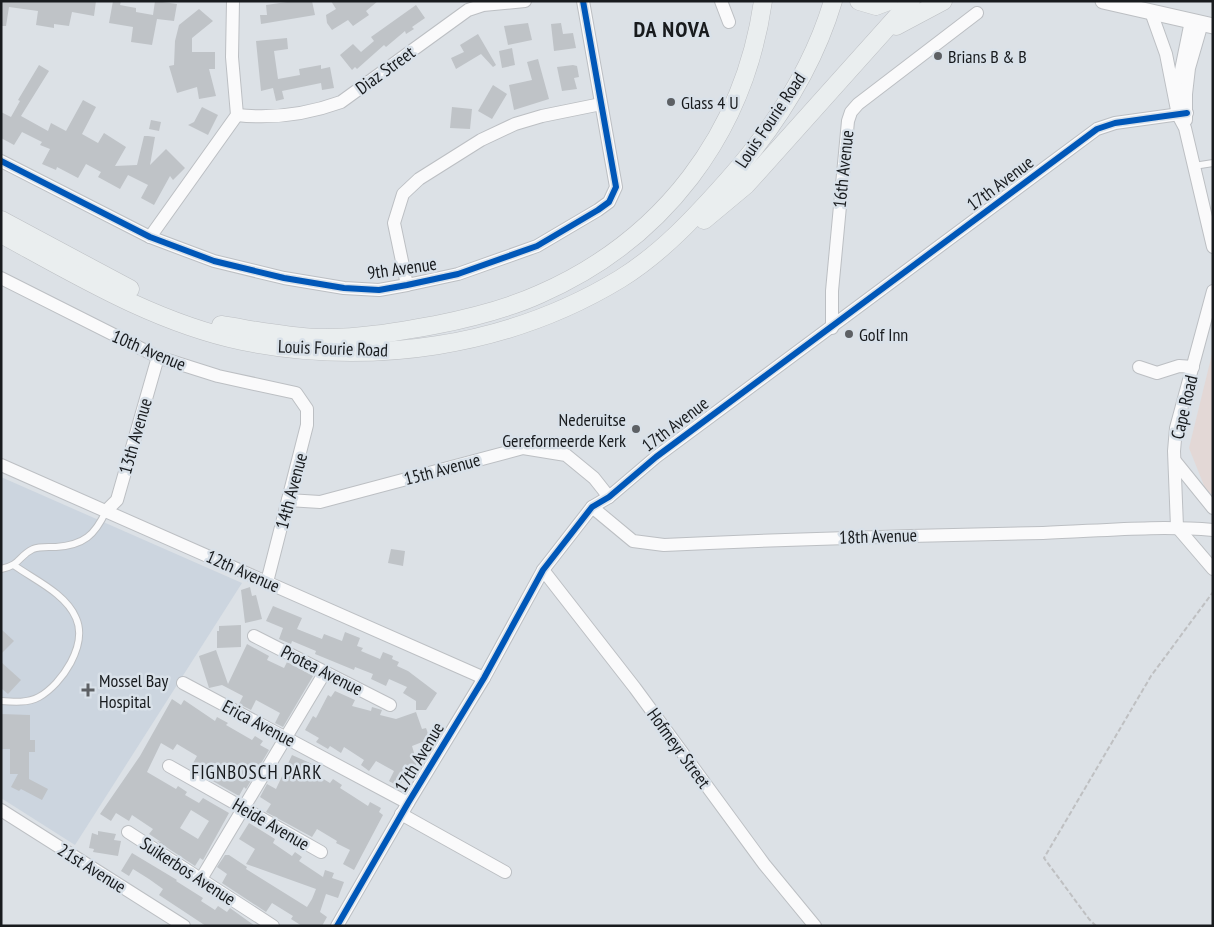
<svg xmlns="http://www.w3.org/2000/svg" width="1214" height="927" font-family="'PT Sans Narrow',sans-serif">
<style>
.built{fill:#ccd5df}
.education{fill:#e3d8d6}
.building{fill:#bfc3c7;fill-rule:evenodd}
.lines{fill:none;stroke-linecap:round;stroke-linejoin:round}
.service-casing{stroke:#bcbfc3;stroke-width:8}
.minor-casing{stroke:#bcbfc3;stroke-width:14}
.tertiary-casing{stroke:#bcbfc3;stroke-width:17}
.secondary-casing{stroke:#bcbfc3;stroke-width:19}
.path{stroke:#bfc0c2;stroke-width:2;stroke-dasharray:5 2.5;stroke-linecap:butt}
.service{stroke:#fafafb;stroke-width:6}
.minor{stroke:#fafafb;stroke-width:12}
.tertiary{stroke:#fafafb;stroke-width:15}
.secondary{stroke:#eaeeef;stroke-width:18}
.cycleway-casing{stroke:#d9e1e9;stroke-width:9}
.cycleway{stroke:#0057b8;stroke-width:6}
.poi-dot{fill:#5d6064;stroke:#d9e1e9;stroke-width:2}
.labels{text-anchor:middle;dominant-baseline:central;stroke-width:5;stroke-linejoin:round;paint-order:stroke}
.poi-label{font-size:18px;fill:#181b1e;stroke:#d9e1e9;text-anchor:start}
.street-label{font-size:18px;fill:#181b1e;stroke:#d9e1e9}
.neighbourhood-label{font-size:19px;letter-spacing:1px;fill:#181b1e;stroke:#d9e1e9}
.district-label{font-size:22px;font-weight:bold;letter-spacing:1px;fill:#181b1e;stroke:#d9e1e9}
</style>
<rect width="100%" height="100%" fill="#dce1e6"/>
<polygon class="built" points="1,477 242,583 75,845 1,798"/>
<polygon class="education" points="1213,350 1213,496 1205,488 1189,448"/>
<g class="building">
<polygon points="1,1 96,1 94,16 72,12 69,26 54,24 54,28 36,25 38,11 9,7 6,26 1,26"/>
<polygon points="113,1 121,1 120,5 136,8 136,12 153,15 155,1 177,4 174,21 157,19 152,45 131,42 133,27 109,23"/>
<polygon points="294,1 312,1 315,15 261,24 260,15 267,15 266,5"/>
<polygon points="331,1 378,1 366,11 369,15 353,26 348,20 332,30 327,23 326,15 336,9"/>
<polygon points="416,5 425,18 412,27 414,29 406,34 405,31 386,47 384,45 357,69 355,67 352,70 340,55 353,44 361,52 374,41 371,37"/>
<polygon points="199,9 213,21 192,38 192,52 215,52 215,69 209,69 216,96 199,99 197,87 177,93 169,66 174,65 175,41 179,25"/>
<polygon points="528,23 532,40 508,45 504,26"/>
<polygon points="561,23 563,34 573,33 576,48 554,51 551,24"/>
<polygon points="478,34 496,65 493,67 481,54 456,69 451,58 464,52 460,45"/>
<polygon points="287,38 288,49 274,51 278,79 300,75 299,69 321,65 321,69 330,67 334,88 322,90 321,83 282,91 284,99 276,101 273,88 261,91 256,41"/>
<polygon points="512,48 515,65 502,68 499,51"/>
<polygon points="538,59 549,99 514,110 509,85 532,80 527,62"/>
<polygon points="39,65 49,71 21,116 48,131 51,123 66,131 83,100 96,107 82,134 98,143 104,133 126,147 115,166 137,165 144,136 148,136 155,137 150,165 166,149 185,168 173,180 170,176 154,205 141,198 148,185 128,175 120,189 98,177 101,172 86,164 78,178 57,167 56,170 42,164 50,149 40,145 42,142 22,132 14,145 1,138 1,112 11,117 20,101 18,100"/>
<polygon points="573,65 577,66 579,77 574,78 577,89 562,91 557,67"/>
<polygon points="493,85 507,94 492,119 478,111"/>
<polygon points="202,107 218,115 208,135 188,125 194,122"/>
<polygon points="452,107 472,109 470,129 450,128"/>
<polygon points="151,120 161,122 159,131 149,129"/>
<polygon points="391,549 405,551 403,566 388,563"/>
<polygon points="250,587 252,596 256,595 262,619 245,623 241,590"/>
<polygon points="273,606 302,618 297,629 322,639 324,634 342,641 345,632 360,638 357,646 363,648 361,651 380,659 383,652 393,656 392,659 399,662 397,666 408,671 437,693 426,710 416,710 416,701 403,693 407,687 389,679 386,686 371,679 373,674 355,667 354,670 315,654 316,651 292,641 291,644 279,639 283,628 266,621"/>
<polygon points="241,625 241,647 217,648 217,631 219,631 219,626"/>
<polygon points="1,629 14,641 1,654"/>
<polygon points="247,644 269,656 267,660 284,668 287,662 313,676 283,727 275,723 280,713 256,700 251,710 239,704 243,696 222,685 209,688 199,656 216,650 228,684"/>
<polygon points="1,662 21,680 8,694 1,688"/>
<polygon points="335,691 355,700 352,706 371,711 372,707 382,710 380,715 396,719 416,712 422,729 426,728 430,739 412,746 417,763 411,773 407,771 399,787 389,781 394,771 376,761 369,771 361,765 364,760 344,747 341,753 330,746 328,749 316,742 319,738 305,730 313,716 316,718 328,695 331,697"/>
<path d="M172 699 181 705 184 700 215 721 217 717 228 723 226 725 252 740 255 736 263 741 260 745 269 750 246 789 244 787 239 796 204 776 205 774 192 765 197 756 177 744 173 750 161 743 147 772 176 789 178 786 187 792 185 795 199 803 203 798 229 813 203 860 200 858 195 866 157 841 161 842 149 834 153 829 132 815 129 821 116 813 111 821 100 814 140 756ZM191 810 209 821 198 839 180 828Z"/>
<polygon points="1,714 30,715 30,740 35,740 35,752 29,752 29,779 48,789 42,800 21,789 19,791 11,787 18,774 10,774 10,749 1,749"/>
<polygon points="292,755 319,767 315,774 330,783 333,779 342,785 340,788 351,795 368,806 370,802 381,808 379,812 383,815 354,870 343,864 350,850 336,843 337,841 317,829 312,837 266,812 271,804 260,797 267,784 276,789"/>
<polygon points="249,823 275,839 273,843 292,856 295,852 302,857 299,861 323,877 325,870 334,873 332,878 344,882 338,898 326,894 320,912 327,917 322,926 302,926 291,919 293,916 272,903 266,912 222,883 227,874 217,867 225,855 229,855 247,867 246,869 307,907 312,899 316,889 246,864 255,849 239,839"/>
<polygon points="98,831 116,834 114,840 121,841 118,856 93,852 94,849 89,848 92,833 98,835"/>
<polygon points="132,853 177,880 176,881 203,898 201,901 215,910 218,906 227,912 230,908 255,926 206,926 159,895 163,889 149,879 133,869 129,876 121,871"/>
</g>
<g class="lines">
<defs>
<g id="service">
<polyline points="1194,166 1213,163"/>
<path d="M1 569C21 565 18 556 33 549 40 546 49 547 56 547 84 545 95 535 106 511"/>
<path d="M1 701C14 702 28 703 39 697 62 684 88 645 76 618 66 594 35 580 15 566"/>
</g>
<g id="minor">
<polyline points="721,1 729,22"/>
<polyline points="1151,12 1166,54 1178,115 1185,128 1213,247"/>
<polyline points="1177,90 1191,21"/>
<path d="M237 115C273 119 308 114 341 102L468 10 483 5 525 1"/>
<polyline points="1186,120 1186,94 1189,68 1202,23"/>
<polyline points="1,161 150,237 214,261 284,278 344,288 379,290 407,285 458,274 537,246 598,210 609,202 616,187 583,1"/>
<polyline points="150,237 237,115 232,57 233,1"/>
<polyline points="1,278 158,357 218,376 296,393 307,409 307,425 267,582"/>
<polyline points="407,285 394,223 403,194 419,179 481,140 515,124 542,116 601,104"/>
<polyline points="832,328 832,291 848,121 851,112 858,104 977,13"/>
<polyline points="1139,367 1157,373 1179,366 1193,367"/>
<polyline points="1175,461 1213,508"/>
<polyline points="1,465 484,678"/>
<polyline points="288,500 320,502 523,448 566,455 594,478 609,497"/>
<path d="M592 507 633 541 664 545C790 539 916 535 1043 533 1099 531 1156 525 1213 530"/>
<polyline points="106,511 117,500 158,357"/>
<polyline points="1177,527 1174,451 1176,428 1213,291"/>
<polyline points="1177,527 1213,569"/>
<polyline points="543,570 635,688 764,864 815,926"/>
<polyline points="254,636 390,705"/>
<polyline points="183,683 408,803"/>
<polyline points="169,766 321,852"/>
<polyline points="1,810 184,926"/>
<polyline points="401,814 505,872"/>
<polyline points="128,832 273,926"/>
<polyline points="201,879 325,672"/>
<polyline points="337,926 408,803 484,678 543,570 592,507 609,497 656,457 1097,129 1115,123 1187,113"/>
</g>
<polyline id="tertiary" points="1103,1 1213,26"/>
<g id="secondary">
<polyline points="859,1 876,6 889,1"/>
<polyline points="896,26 943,1"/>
<polyline points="1,220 130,289"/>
<polyline points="704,220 746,185 911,1"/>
<path d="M1 234C78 276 156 323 242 341 370 367 508 347 620 279 662 253 696 216 728 180 774 128 813 68 833 1"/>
<path d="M221 325C253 330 286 337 318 338 357 339 397 332 435 325 470 318 507 309 540 294 663 240 744 134 763 1"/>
</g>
</defs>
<use href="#service" class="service-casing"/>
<use href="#minor" class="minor-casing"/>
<use href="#tertiary" class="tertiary-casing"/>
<use href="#secondary" class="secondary-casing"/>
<polyline class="path" points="1096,926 1089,919 1044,858 1151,676 1213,592"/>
<use href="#service" class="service"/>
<use href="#minor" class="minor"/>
<use href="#tertiary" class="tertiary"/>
<use href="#secondary" class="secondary"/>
<defs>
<g id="cycleway">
<polyline points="1,161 150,237 214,261 284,278 344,288 379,290 407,285 458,274 537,246 598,210 609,202 616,187 583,1"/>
<polyline points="337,926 408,803 484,678 543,570 592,507 609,497 656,457 1097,129 1115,123 1187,113"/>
</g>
</defs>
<use href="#cycleway" class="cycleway-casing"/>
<use href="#cycleway" class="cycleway"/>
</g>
<g class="poi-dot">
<circle cx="938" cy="56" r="5"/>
<circle cx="671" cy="102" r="5"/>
<circle cx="849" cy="334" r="5"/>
<circle cx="636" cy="429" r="5"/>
<path d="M85.5 682.5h5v5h5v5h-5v5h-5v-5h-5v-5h5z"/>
</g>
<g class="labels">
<g class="poi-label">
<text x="948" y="56">Brians B &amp; B</text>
<text x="681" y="102">Glass 4 U</text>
<text x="859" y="334">Golf Inn</text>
<text x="626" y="419" text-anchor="end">Nederuitse<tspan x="626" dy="21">Gereformeerde Kerk</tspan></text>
<text x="99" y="680">Mossel Bay<tspan x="99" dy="21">Hospital</tspan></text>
</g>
<g class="street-label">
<text transform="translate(385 70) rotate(-36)">Diaz Street</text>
<text transform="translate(770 120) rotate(-56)">Louis Fourie Road</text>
<text transform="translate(843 169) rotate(-84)">16th Avenue</text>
<text transform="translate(1000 183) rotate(-37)">17th Avenue</text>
<text transform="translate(402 268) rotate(-8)">9th Avenue</text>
<text transform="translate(333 348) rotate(2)">Louis Fourie Road</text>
<text transform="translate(149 350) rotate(23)">10th Avenue</text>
<text transform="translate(1184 407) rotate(-77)">Cape Road</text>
<text transform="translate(675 424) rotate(-37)">17th Avenue</text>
<text transform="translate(135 436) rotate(-74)">13th Avenue</text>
<text transform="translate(442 469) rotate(-15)">15th Avenue</text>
<text transform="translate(291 491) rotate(-75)">14th Avenue</text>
<text transform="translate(878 536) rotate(-2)">18th Avenue</text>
<text transform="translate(243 571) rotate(24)">12th Avenue</text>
<text transform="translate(322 670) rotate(27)">Protea Avenue</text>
<text transform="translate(259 723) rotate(28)">Erica Avenue</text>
<text transform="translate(679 748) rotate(54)">Hofmeyr Street</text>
<text transform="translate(419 757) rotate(-59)">17th Avenue</text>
<text transform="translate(271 824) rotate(30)">Heide Avenue</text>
<text transform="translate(92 868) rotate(32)">21st Avenue</text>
<text transform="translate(188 871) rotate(33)">Suikerbos Avenue</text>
</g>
<g class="neighbourhood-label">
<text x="257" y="772">FIGNBOSCH PARK</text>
</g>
<g class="district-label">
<text x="672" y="29">DA NOVA</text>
</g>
</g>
<rect width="1214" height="927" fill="none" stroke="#181b1e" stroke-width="5"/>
</svg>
